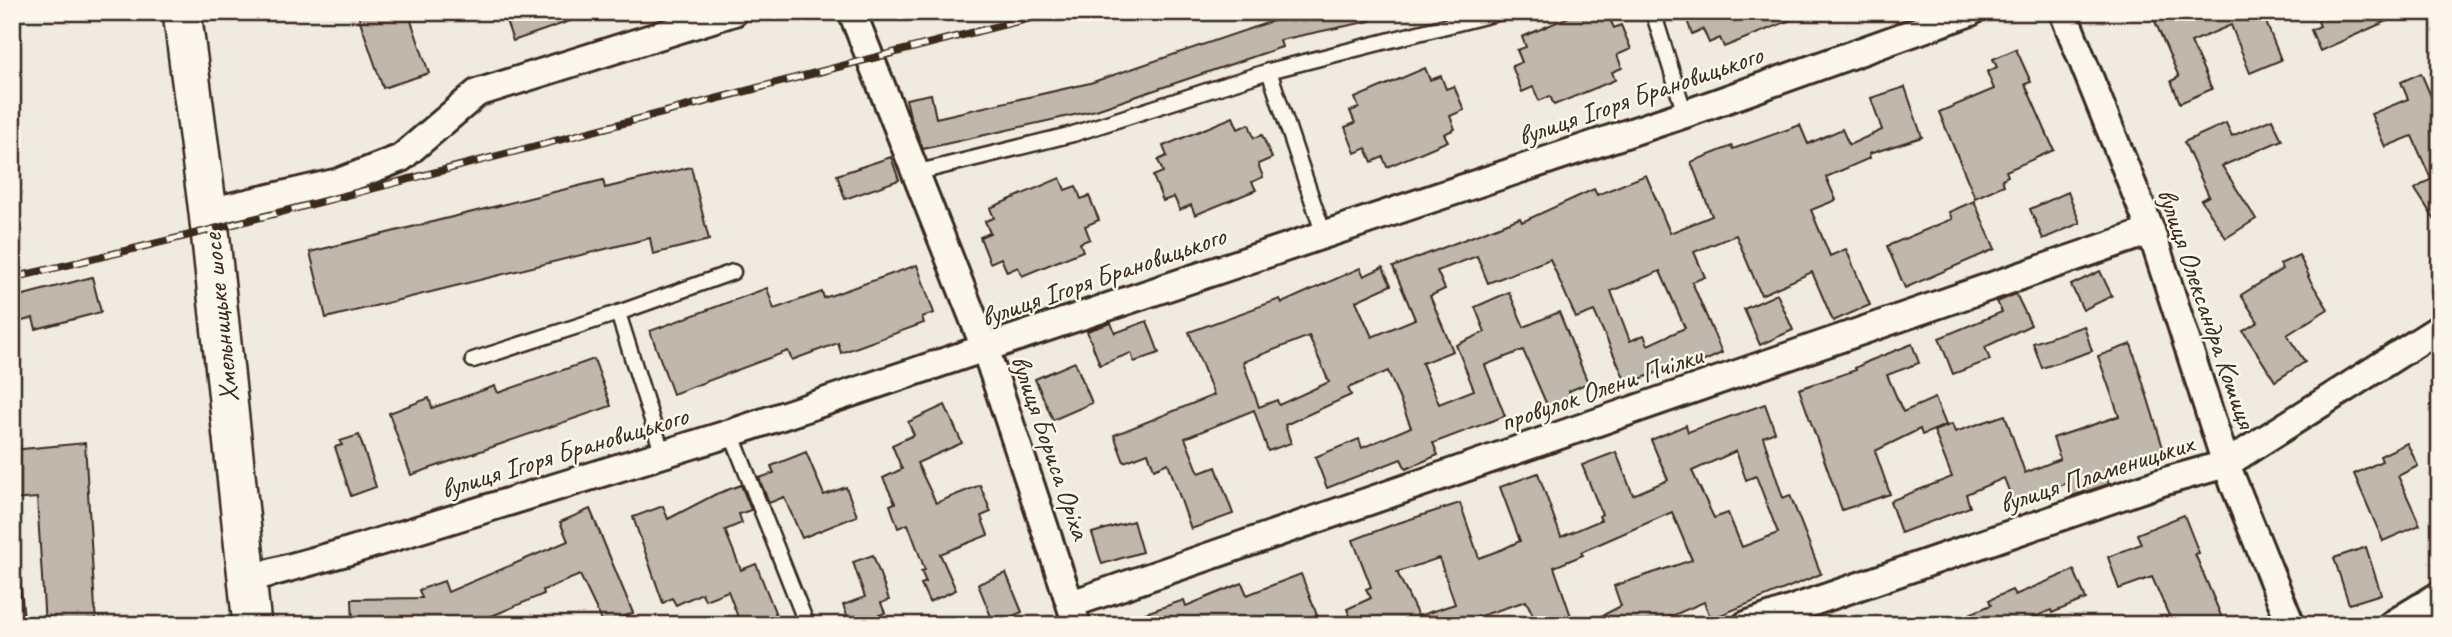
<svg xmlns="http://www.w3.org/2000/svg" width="2452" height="637" font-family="Caveat,sans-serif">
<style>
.building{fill:#c0b8ad;stroke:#3b2a1e;stroke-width:2;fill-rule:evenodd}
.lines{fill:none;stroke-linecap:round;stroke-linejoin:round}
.lane-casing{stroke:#3b2a1e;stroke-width:19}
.street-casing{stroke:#3b2a1e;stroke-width:32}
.secondary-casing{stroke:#3b2a1e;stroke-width:42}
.lane{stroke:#fbf7ec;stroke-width:14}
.street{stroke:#fbf7ec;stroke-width:26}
.secondary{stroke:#fbf7ec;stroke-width:37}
.rail-casing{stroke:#3b2a1e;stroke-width:8}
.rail{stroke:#fbf7ec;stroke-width:5;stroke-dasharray:16;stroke-linecap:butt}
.labels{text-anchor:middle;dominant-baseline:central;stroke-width:5;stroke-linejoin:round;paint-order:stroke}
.street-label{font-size:28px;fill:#3b2a1e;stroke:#fbf7ec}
</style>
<rect width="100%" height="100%" fill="#f0ebe0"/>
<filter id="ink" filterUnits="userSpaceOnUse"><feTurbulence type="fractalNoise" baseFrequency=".0143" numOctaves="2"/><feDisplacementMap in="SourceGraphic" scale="14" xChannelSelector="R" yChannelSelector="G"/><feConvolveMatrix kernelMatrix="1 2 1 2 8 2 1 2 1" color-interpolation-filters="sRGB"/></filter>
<g filter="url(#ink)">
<g class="building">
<polygon points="357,12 408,12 429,73 383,88"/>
<polygon points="503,12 587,12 587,15 513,41"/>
<polygon points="1299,12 1369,12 1370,21 1280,40 1282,47 1096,110 923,149 910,116 906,99 931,94 936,118 1090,83"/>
<polygon points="1580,12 1594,12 1597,19 1608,15 1614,28 1621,25 1631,49 1617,55 1622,68 1612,72 1615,80 1554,105 1550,96 1539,101 1533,87 1522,92 1512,66 1522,62 1517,50 1526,47 1522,37"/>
<polygon points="1684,12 1808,12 1808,13 1724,47 1720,38 1709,43 1703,29 1692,34"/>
<polygon points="2151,12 2262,12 2281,60 2250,73 2231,25 2191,42 2212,89 2180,103 2171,81 2179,77"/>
<polygon points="2314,12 2407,12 2320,51 2311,30 2320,26"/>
<polygon points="2016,49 2031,82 2025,84 2054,150 2006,171 2008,176 2002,179 2004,185 1975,198 1939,112 1994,89 1987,72 1997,67 1993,59"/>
<polygon points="1425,68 1430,80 1441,76 1446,89 1454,86 1464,110 1450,116 1455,129 1444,134 1448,141 1387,167 1383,157 1372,162 1366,148 1355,153 1345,127 1355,123 1350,111 1359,108 1355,98"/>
<polygon points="2421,73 2433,101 2440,98 2440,228 2415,189 2431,179 2412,136 2385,147 2371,114 2408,99 2401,82"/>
<path d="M1905 87 1922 137 1869 154 1870 158 1826 177 1836 200 1811 210 1830 256 1846 249 1870 305 1833 321 1812 272 1761 295 1736 235 1694 252 1705 277 1692 282 1722 353 1687 369 1684 362 1627 384 1594 311 1576 318 1550 259 1488 283 1477 256 1437 271 1445 289 1430 296 1453 351 1422 363 1439 404 1474 390 1456 345 1485 332 1475 307 1509 292 1524 327 1559 312 1588 383 1569 391 1574 403 1550 412 1523 350 1485 365 1505 416 1433 443 1438 455 1406 469 1401 459 1327 488 1315 457 1359 439 1362 448 1411 427 1388 371 1348 388 1351 395 1285 425 1291 443 1268 451 1254 410 1185 438 1199 473 1216 467 1233 514 1191 529 1168 463 1154 469 1148 453 1124 462 1114 435 1214 395 1189 332 1280 299 1282 303 1360 268 1364 276 1383 267 1391 285 1356 301 1372 337 1415 319 1393 267 1520 218 1522 222 1594 189 1597 195 1646 175 1670 233 1712 216 1691 162 1732 146 1733 149 1800 125 1808 144 1842 129 1849 145 1882 130 1871 98ZM1660 271 1685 328 1648 345 1644 335 1630 341 1611 291ZM1309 336 1329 382 1279 405 1277 400 1259 407 1243 362Z"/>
<polygon points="1233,117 1238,129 1249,124 1254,138 1262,135 1272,158 1258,164 1263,177 1252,182 1256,190 1195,215 1191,205 1180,210 1174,197 1163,201 1153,176 1163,172 1158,160 1167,156 1163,146"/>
<polygon points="2272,119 2282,140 2222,166 2256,219 2226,238 2201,200 2209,196 2184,142 2226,123 2232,136"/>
<polygon points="891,157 899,180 845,199 837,175"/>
<polygon points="691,167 709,240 653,254 650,238 326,318 310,252 603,180 605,188"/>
<polygon points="1060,178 1065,190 1076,186 1081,199 1089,196 1099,220 1085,226 1090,239 1080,243 1083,251 1022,276 1018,267 1007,272 1001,258 990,263 980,237 990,233 985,221 994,218 990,208"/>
<polygon points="2068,192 2080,223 2043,239 2030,209"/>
<polygon points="1974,201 1995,249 1905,288 1887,246 1952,219 1949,212"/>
<polygon points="2299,255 2309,276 2308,277 2328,309 2287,335 2305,362 2275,381 2243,331 2258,322 2241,295 2282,269 2280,264"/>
<polygon points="917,265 934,313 922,317 924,323 841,353 838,343 792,360 788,351 673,394 650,331 767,288 774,309 822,292 824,298"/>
<polygon points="2100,271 2112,296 2083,310 2071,285"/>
<polygon points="92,277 101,312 36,329 33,318 12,324 12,298"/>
<polygon points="1777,294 1793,330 1760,345 1744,309"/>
<polygon points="2016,294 2031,325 1985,347 1990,360 1953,374 1939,338 2002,312 1997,302"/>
<polygon points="1147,321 1159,353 1134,362 1131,353 1100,365 1087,331 1111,323 1115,333"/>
<polygon points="2084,326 2092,351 2042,368 2033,343"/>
<polygon points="1912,344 1919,363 1887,375 1903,412 1935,398 1946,425 1922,435 1920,429 1875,451 1890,494 1842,510 1799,389 1856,370 1855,368 1869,361"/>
<polygon points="2131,344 2164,451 2104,469 2109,484 2072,496 2067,483 2014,504 2004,478 1966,494 1970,507 1901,533 1890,501 1952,477 1934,431 1952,424 1955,432 2005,415 2025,473 2060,459 2053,438 2119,416 2098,356"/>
<polygon points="594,359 611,406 411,475 389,413 429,398 432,408 495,386 498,393"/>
<polygon points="1075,362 1092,403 1053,420 1035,379"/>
<path d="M1765 404 1775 432 1763 437 1783 498 1790 495 1821 574 1711 619 1704 602 1669 617 1672 625H1584L1621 606 1614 586 1692 560 1672 512 1581 552 1583 555 1554 567 1574 625H1538L1526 601 1453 625H1354L1347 609 1371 598 1366 589 1371 587 1353 540 1392 525 1460 503 1479 558 1503 549 1520 541 1500 487 1538 473 1561 537 1601 520 1599 516 1602 514 1582 465 1616 452 1633 495 1668 480 1651 440 1686 425 1688 432ZM1736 451 1746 480 1756 476 1778 533 1742 547 1728 513 1714 518 1692 471ZM1439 558 1455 604 1418 616 1397 572Z"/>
<polygon points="945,405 962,443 917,463 936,503 980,485 991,512 981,516 988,535 940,554 956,590 929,602 921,584 926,582 921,571 925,570 908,524 898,528 890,505 895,503 883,478 902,469 892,445 914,435 908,422"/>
<polygon points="359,435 376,487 351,496 335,447 342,445 340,441"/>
<polygon points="85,443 96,625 45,625 37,498 12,500 12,450"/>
<polygon points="2407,443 2418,466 2398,476 2420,525 2383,541 2354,474 2382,461 2380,456"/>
<polygon points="806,452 824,495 846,487 857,516 802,538 784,497 769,503 759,478 774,473 771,466"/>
<polygon points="741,485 751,510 739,514 742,523 725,530 741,570 756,564 780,625 741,625 728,591 705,600 702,593 676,605 672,598 663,603 633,517 663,506 668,519 716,494"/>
<polygon points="590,509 633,613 604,625 580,575 543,590 544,594 487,618 490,625 463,625 460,618 440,625 353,625 352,599 422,598 419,590 444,581 448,592 568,541 560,522"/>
<polygon points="2184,515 2199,553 2195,554 2225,625 2173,625 2152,577 2119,589 2108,557 2141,544 2137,534"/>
<polygon points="1133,521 1142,552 1102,564 1092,533"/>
<polygon points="2366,547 2381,594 2349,604 2334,558"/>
<polygon points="873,555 889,600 881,603 885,613 874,617 877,625 851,625 843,605 865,597 853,562"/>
<polygon points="2074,570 2086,599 2052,613 2051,610 2016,625 1944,625 1991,605 1989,600 2012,590 2015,595"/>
<polygon points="1006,573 1022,612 994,624 978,584"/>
<polygon points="1301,574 1318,618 1299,625 1122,625 1122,621 1184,600 1186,606 1242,583 1247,595"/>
</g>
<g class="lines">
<defs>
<g id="lane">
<polyline points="1653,12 1685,114"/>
<polyline points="1269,71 1324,235"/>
<polyline points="915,173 1073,134 1269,71 1501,12"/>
<polyline points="618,313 663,455"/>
<polyline points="473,360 618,313 733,272"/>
<polyline points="731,433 807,625"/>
<polyline points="12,583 16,625"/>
</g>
<g id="street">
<polyline points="852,12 985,348 1077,625"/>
<polyline points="2063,12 2151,231 2226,464 2291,625"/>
<polyline points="208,212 339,182 401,158 477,93 734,12"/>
<polyline points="248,579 346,552 731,433 1685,114 1971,12"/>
<polyline points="1071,604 2151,231"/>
<polyline points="1746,625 2162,482 2226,464 2440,328"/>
<polyline points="2391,625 2440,595"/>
</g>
<polyline id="secondary" points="182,12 208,212 252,625"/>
</defs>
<use href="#lane" class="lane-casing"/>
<use href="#street" class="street-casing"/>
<use href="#secondary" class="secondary-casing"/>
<use href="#lane" class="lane"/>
<use href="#street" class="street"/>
<use href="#secondary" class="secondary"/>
<defs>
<path id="rail" d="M12 278C362 196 707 98 1055 12"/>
</defs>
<use href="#rail" class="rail-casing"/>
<use href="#rail" class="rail"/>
</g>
</g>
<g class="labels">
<g class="street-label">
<text transform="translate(1640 95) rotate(-19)">вулиця Ігоря Брановицького</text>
<text transform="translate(1103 276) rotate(-19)">вулиця Ігоря Брановицького</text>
<text transform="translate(2207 308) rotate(71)">вулиця Олександра Кошиця</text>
<text transform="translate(220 318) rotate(-96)">Хмельницьке шосе</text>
<text transform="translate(1601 388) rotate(-19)">провулок Олени Пчілки</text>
<text transform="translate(1051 447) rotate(71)">вулиця Бориса Оріха</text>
<text transform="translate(564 452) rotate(-17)">вулиця Ігоря Брановицького</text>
<text transform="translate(2096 473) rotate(-18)">вулиця Пламеницьких</text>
</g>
</g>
<rect width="2452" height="637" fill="none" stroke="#fbf7ec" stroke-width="42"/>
<rect x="21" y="21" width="2410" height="595" fill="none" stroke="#3b2a1e" stroke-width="2.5" filter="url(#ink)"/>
</svg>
